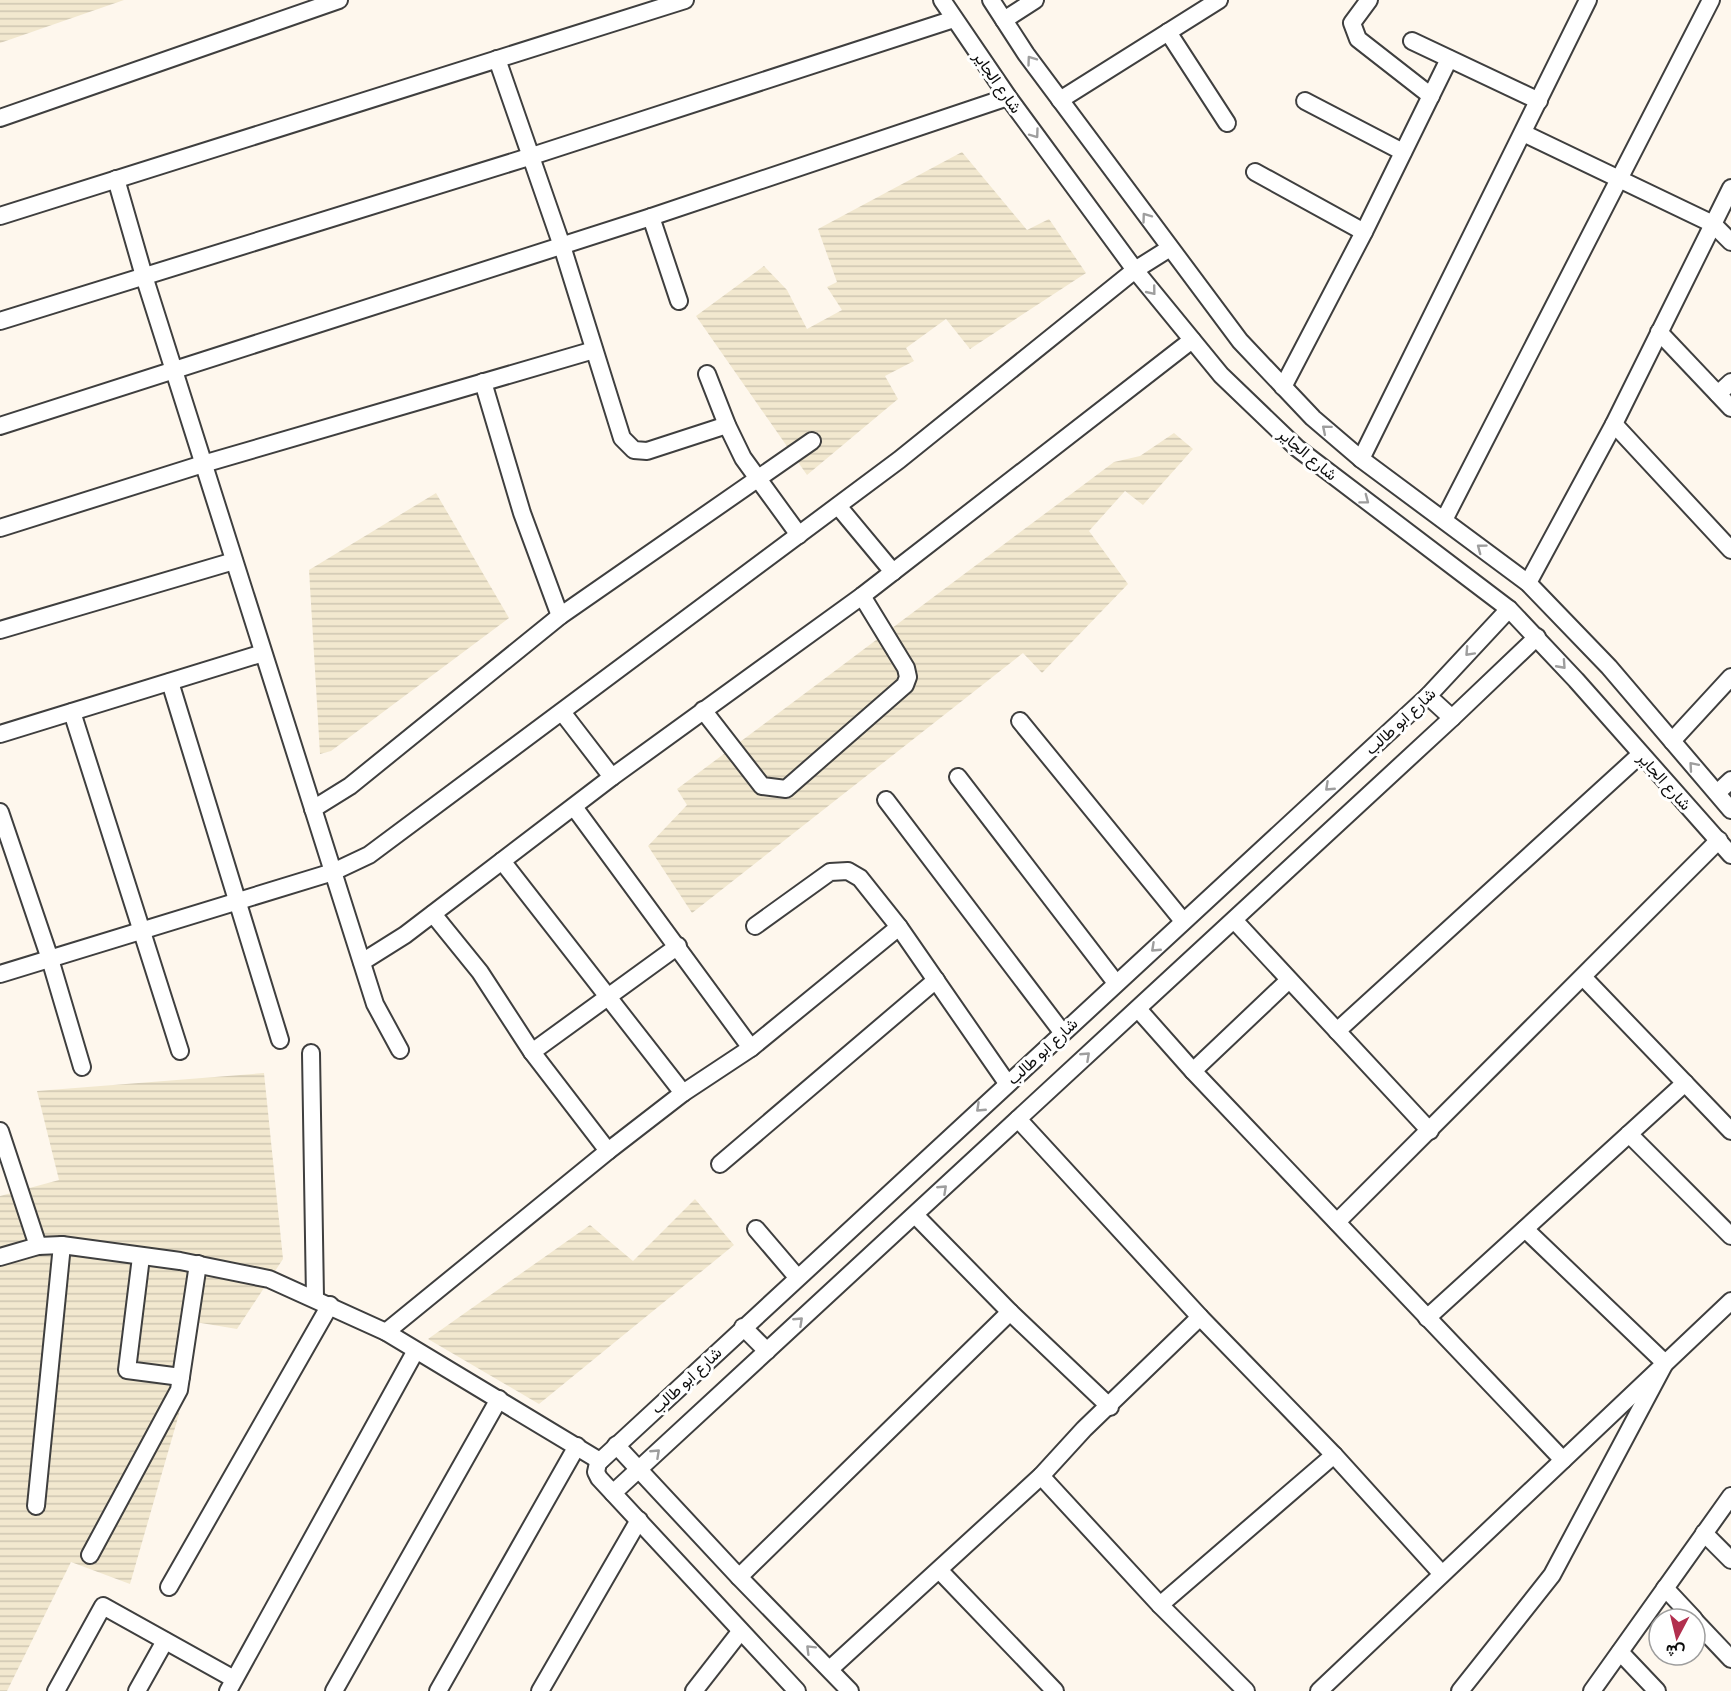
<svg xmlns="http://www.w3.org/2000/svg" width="1731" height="1691" font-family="'Source Serif 4',Vazirmatn,serif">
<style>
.farmland{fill:url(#farmland-rules)}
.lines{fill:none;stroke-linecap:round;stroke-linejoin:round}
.minor-casing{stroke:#3f3f3f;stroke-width:20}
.minor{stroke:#fff;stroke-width:16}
.oneway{stroke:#9e9e9e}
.labels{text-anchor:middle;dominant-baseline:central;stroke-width:6;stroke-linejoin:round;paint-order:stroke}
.street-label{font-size:16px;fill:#0c0c0c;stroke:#fff}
</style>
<defs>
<pattern id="farmland-rules" width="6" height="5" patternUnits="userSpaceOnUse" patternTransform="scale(1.5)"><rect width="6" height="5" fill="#f2e8cf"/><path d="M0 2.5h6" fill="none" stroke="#cec6b1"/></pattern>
</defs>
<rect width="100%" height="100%" fill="#fef7ed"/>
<g class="farmland">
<polygon points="0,0 124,0 0,43"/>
<polygon points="962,152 1027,230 1049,219 1086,273 970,349 946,319 906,348 914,361 885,376 898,399 807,475 696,316 764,266 787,290 807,329 842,310 827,287 837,282 818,229"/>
<polygon points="1174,433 1193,449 1143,505 1125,491 1089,531 1128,584 1042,673 1023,653 692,913 648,846 687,805 677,789 1114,462 1140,456"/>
<polygon points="436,493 509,618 331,751 320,754 309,570"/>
<polygon points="264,1073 283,1259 237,1329 183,1320 179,1414 130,1584 71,1562 7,1691 0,1691 0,1196 59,1180 37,1091"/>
<polygon points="695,1199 734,1245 539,1404 428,1339 590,1225 633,1261"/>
</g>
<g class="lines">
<defs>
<g id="minor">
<polyline points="942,0 1008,97 1135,270 1221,375 1297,448 1509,609 1576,680 1731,855"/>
<polyline points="991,0 1026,54 1240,341 1313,418 1361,459 1528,583 1609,667 1731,810"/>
<polyline points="1369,0 1352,23 1358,39 1431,96"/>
<polyline points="1004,20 1035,0"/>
<polyline points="1168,32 1227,123"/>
<polyline points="1412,41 1539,101"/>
<polyline points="497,59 562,246 622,438 634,450 647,451 727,425"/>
<polyline points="1060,100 1219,0"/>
<polyline points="1305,101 1403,152"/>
<polyline points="0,118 339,0"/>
<polyline points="1523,133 1713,224 1731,242"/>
<polyline points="1255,172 1364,232"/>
<polyline points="116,179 144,276 375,1004 400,1050"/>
<polyline points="0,216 685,0"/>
<polyline points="651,217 679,301"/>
<polyline points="0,321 532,156 954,19"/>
<polyline points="1659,332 1731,408"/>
<polyline points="707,374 727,425 743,458 799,535"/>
<polyline points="483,382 522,513 560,616"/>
<polyline points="1283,387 1364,232 1449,59"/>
<polyline points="1718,394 1731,382"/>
<polyline points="1614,424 1731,550"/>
<polyline points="0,426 651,217 1008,97"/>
<polyline points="1361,459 1588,0"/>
<polyline points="838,506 893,572"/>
<polyline points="1444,520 1711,0"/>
<polyline points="0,528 203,464 594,350"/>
<polyline points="1528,583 1614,424 1731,188"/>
<polyline points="0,630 234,561"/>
<polyline points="170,682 280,1040"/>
<polyline points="1428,696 1452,718"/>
<polyline points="703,710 762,786 786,789 905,685 908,677 906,668 862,596"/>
<polyline points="72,712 180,1051"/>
<polyline points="562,712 612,777"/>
<polyline points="1020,721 1183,921"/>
<polyline points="0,734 263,653"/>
<polyline points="1672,741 1731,677"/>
<polyline points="958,777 1116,983"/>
<polyline points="1717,793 1731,780"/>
<polyline points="886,800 1062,1032"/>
<polyline points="313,809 350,786 560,616 812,441"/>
<polyline points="0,812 50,959 82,1067"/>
<polyline points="502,861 683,1093"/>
<polyline points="433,914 480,972 532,1052 608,1151"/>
<polyline points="1234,920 1430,1131"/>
<polyline points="755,926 830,872 848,871 860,878 899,927 1007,1083"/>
<polyline points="362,962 405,935 612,777 862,596 1192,340"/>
<polyline points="0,974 333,872 369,855 899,460 1135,270 1170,248"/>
<polyline points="1584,978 1731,1131"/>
<polyline points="1138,1009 1193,1071 1563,1460"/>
<polyline points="1337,1031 1641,754"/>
<polyline points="751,1048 899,927"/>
<polyline points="532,1052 678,946"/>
<polyline points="311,1053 315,1298"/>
<polyline points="1193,1071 1289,980"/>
<polyline points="1018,1119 1200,1317 1334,1455 1442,1574"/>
<polyline points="0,1131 38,1246"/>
<polyline points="1629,1134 1731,1236"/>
<polyline points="720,1164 936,980"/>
<polyline points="919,1219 1010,1312 1110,1407"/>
<polyline points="1337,1222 1719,840"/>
<polyline points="756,1229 797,1277"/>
<polyline points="0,1257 38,1246 62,1245 180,1261 269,1279 386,1332 600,1461"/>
<polyline points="141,1257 127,1370 181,1377"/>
<polyline points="1427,1318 1685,1083"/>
<polyline points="743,1327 767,1351"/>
<polyline points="386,1332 608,1151 683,1093 751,1048 574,807"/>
<polyline points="616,1445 739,1577 850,1691"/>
<polyline points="1041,1476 1160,1605 1246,1691"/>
<polyline points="613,1493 1452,718 1537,637"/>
<polyline points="36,1506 62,1245"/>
<polyline points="1704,1533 1731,1560"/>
<polyline points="90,1555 179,1390 198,1264"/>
<polyline points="940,1571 1055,1691"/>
<polyline points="739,1577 1010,1312"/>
<polyline points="169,1587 330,1305"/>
<polyline points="1665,1588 1694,1619"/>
<polyline points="1160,1605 1334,1455"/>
<polyline points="1695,1621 1731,1659"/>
<polyline points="1620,1652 1657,1691"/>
<polyline points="830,1669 1041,1476 1084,1429 1200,1317"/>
<polyline points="56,1691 103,1606 234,1679"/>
<polyline points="137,1691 165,1641"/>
<polyline points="228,1691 415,1352"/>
<polyline points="334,1691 499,1399"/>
<polyline points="438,1691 577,1446"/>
<polyline points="540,1691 639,1520"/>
<polyline points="694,1691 740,1632"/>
<polyline points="797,1691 599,1478 596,1472 598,1463 1428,696 1509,609"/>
<polyline points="1319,1691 1731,1301"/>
<polyline points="1460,1691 1552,1575 1665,1363 1525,1229"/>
<polyline points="1592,1691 1731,1496"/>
</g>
</defs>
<use href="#minor" class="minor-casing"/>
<use href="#minor" class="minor"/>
</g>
<defs><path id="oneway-chevron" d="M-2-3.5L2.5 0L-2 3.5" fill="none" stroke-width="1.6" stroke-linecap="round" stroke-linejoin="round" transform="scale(1.5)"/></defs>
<g class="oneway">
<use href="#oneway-chevron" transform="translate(1031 60) rotate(-126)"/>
<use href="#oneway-chevron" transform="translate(1035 134) rotate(54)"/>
<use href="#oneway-chevron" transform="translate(1146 217) rotate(-126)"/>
<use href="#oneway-chevron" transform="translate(1152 291) rotate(51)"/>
<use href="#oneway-chevron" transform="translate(1326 429) rotate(-140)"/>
<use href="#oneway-chevron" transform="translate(1365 500) rotate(37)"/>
<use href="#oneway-chevron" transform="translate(1481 548) rotate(-143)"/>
<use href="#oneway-chevron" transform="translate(1469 652) rotate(133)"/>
<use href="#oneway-chevron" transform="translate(1562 665) rotate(48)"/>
<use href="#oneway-chevron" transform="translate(1693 766) rotate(-131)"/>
<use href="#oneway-chevron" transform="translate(1329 787) rotate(137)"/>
<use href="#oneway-chevron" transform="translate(1155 948) rotate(137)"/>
<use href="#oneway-chevron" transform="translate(1086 1056) rotate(-43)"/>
<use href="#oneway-chevron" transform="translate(980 1108) rotate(137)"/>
<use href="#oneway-chevron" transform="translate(943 1189) rotate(-43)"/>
<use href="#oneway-chevron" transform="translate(799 1321) rotate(-43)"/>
<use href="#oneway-chevron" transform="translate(656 1453) rotate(-43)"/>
<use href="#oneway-chevron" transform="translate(810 1649) rotate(-135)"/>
</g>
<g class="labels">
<g class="street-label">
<text transform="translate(998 82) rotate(55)">شارع الجاير</text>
<text transform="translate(1308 454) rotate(40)">شارع الجاير</text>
<text transform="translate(1400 721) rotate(-43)">شارع ابو طالب</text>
<text transform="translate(1665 781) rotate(48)">شارع الجاير</text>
<text transform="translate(1042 1051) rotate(-43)">شارع ابو طالب</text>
<text transform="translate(686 1380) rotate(-43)">شارع ابو طالب</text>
</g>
</g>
<g transform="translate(1677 1637) rotate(187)"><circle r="28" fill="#ffffff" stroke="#9e9e9e" stroke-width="1.5"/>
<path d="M0-4.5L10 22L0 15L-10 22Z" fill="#b22f4e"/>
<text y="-9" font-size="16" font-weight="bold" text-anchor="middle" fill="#0c0c0c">ش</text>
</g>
</svg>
